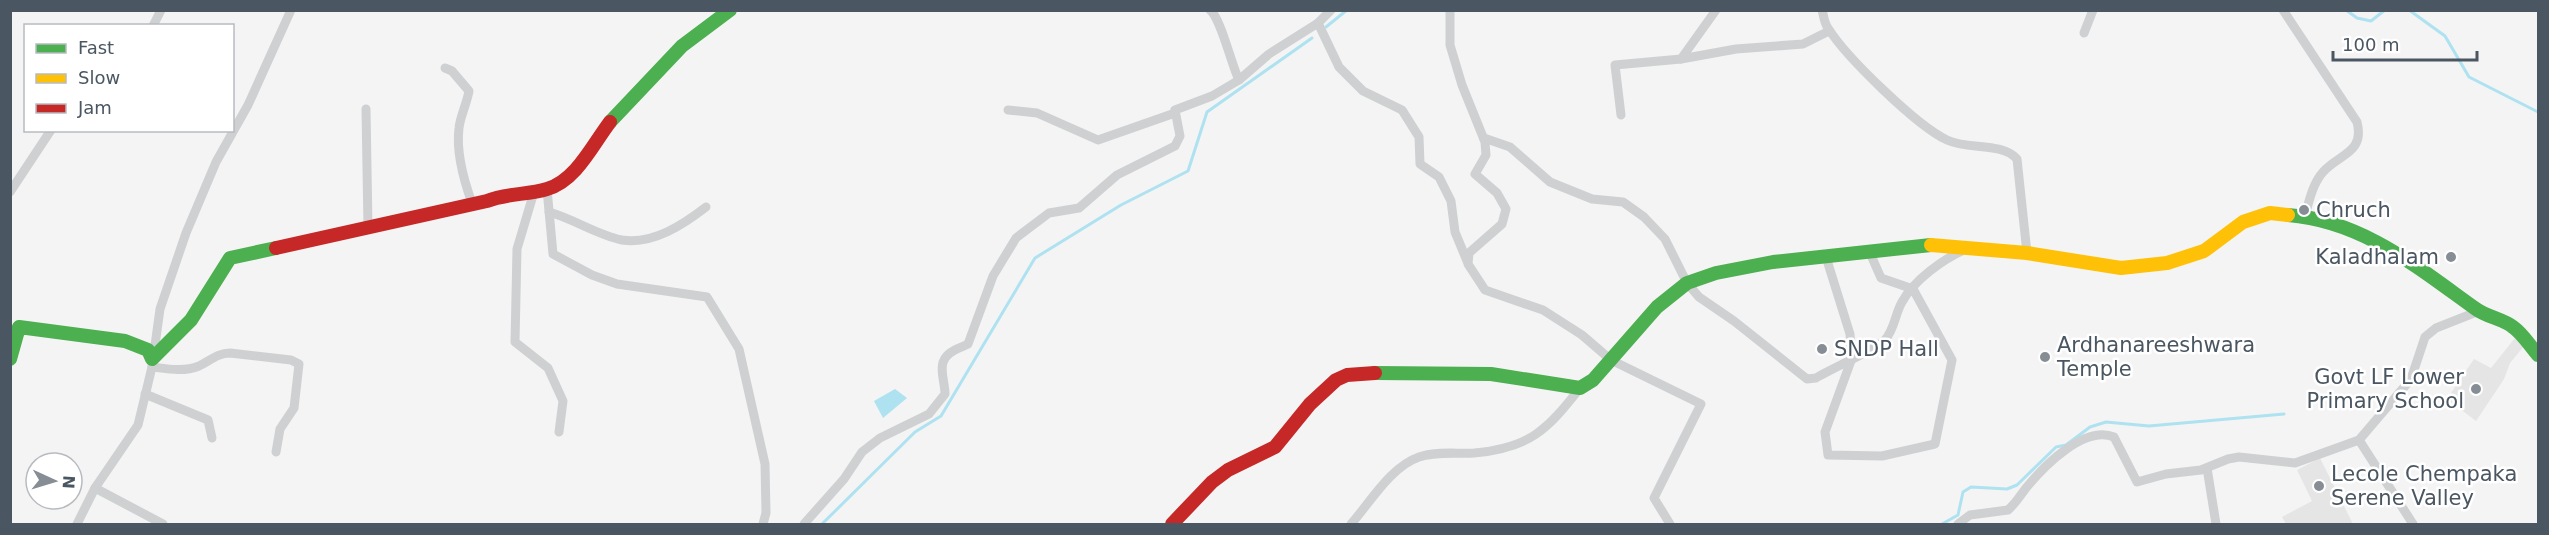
<svg xmlns="http://www.w3.org/2000/svg" width="2549" height="535" font-family="'DejaVu Sans',sans-serif">
<style>
.education{fill:#e6e5e6}
.water{fill:#aee2f0}
.lines{fill:none;stroke-linecap:round;stroke-linejoin:round}
.stream{stroke:#aee2f0;stroke-width:3}
.street{stroke:#ced0d2;stroke-width:9}
.fast{stroke:#4caf50;stroke-width:14}
.slow{stroke:#ffc107;stroke-width:14}
.jam{stroke:#c62828;stroke-width:14}
.poi-dot{fill:#868d94;stroke:#fff;stroke-width:2}
.labels{text-anchor:middle;dominant-baseline:central;stroke-width:5;stroke-linejoin:round;paint-order:stroke}
.poi-label{font-size:21px;fill:#4a5661;stroke:#fff;text-anchor:start}
</style>
<rect width="100%" height="100%" fill="#f4f4f4"/>
<g class="education">
<polygon points="2515,338 2524,346 2510,363 2504,379 2476,421 2447,399 2474,359 2491,368"/>
<polygon points="2320,458 2353,524 2286,524 2282,517 2312,501 2297,470"/>
</g>
<polygon class="water" points="895,389 907,398 883,418 874,401"/>
<g class="lines">
<g class="stream">
<polyline points="2346,10 2357,18 2371,21 2385,10"/>
<polyline points="2409,10 2445,36 2469,77 2538,112"/>
<polyline points="1326,27 1347,10"/>
<polyline points="822,524 915,432 941,416 1035,258 1121,205 1188,171 1207,112 1312,38"/>
<polyline points="1942,524 1958,515 1963,492 1971,487 2007,489 2017,485 2056,447 2066,445 2090,427 2106,422 2149,426 2284,414"/>
</g>
<g class="street">
<path d="M1210 10C1221 18 1231 64 1239 80"/>
<polyline points="1450,10 1450,45 1462,85 1485,142 1486,155 1475,174 1497,193 1506,209 1502,224 1469,253 1468,264 1485,290 1543,310 1582,335 1611,360 1701,404 1654,498 1670,524"/>
<path d="M1822 10C1824 16 1824 23 1828 28 1846 57 1917 126 1947 140 1968 150 2002 142 2017 159L2027 253"/>
<path d="M2283 10 2357 122C2365 153 2339 154 2323 172 2313 183 2309 201 2305 216"/>
<polyline points="1318,23 1339,67 1363,91 1402,110 1419,137 1420,164 1439,177 1451,201 1455,232 1467,261"/>
<polyline points="153,26 161,10"/>
<polyline points="2084,33 2093,10"/>
<polyline points="1681,59 1716,10"/>
<path d="M445 68 452 71 469 91C467 103 460 117 459 128 456 152 464 181 472 203"/>
<polyline points="366,109 368,228"/>
<polyline points="1008,110 1037,113 1098,140 1175,113"/>
<polyline points="1621,115 1615,65 1681,59 1736,49 1803,44 1829,31"/>
<path d="M1484 138 1510 147 1550 182 1592 199 1623 202 1644 217 1665 239 1687 283 1699 297 1734 321 1807 379 1816 378C1831 369 1876 349 1885 340 1895 328 1895 314 1902 302 1914 280 1943 259 1966 249"/>
<polyline points="547,189 553,254 592,275 617,284 707,297 739,349 765,464 766,513 763,524"/>
<polyline points="10,192 51,130"/>
<polyline points="534,192 517,249 515,342 548,368 563,401 559,432"/>
<path d="M549 212C574 219 597 235 622 240 653 245 684 224 706 207"/>
<polyline points="1826,257 1850,334 1852,358 1825,432 1828,455 1882,456 1935,444 1952,360 1913,289 1881,278 1870,253"/>
<path d="M152 367C168 369 184 372 199 366 210 361 217 353 230 353L291 360 299 364 294 408 280 429 276 452"/>
<polyline points="145,394 208,420 212,438"/>
<polyline points="2359,440 2413,524"/>
<polyline points="2207,468 2216,524"/>
<polyline points="95,488 163,524"/>
<polyline points="77,524 95,488 138,425 152,367 160,309 186,233 216,162 248,105 291,10"/>
<path d="M804 524 844 479 862 452 880 438 929 414 945 394C945 380 936 363 950 353 955 349 962 347 968 344L993 276 1016 238 1049 213 1079 208 1117 175 1175 146 1180 136 1175 110 1212 96 1239 80 1269 54 1318 23 1331 10"/>
<path d="M1351 524C1370 503 1390 467 1419 457 1436 451 1457 454 1474 453 1530 448 1547 430 1580 388"/>
<path d="M1958 524 1970 515 2008 510C2016 503 2020 496 2026 488 2044 466 2084 425 2114 437L2137 482 2166 474 2201 470 2228 459 2239 457 2295 463 2359 440 2411 379 2425 337 2436 328 2479 311"/>
</g>
<g class="fast">
<polyline points="610,122 682,46 730,10"/>
<path d="M2288 215C2363 221 2417 267 2476 309 2487 317 2503 319 2513 327 2523 334 2530 346 2538 355"/>
<polyline points="10,359 19,327 125,341 148,350 152,359 191,320 230,258 276,248"/>
<polyline points="1375,373 1491,374 1580,388 1593,380 1657,307 1687,283 1716,273 1773,262 1931,245"/>
</g>
<polyline class="slow" points="1931,245 2027,253 2121,268 2167,263 2204,251 2243,222 2270,213 2288,215"/>
<g class="jam">
<path d="M276 248 487 201C507 193 527 195 547 189 576 181 593 144 610 122"/>
<polyline points="1172,524 1212,482 1228,470 1275,447 1310,404 1336,380 1347,375 1375,373"/>
</g>
</g>
<g class="poi-dot">
<circle cx="2304" cy="210" r="6"/>
<circle cx="2451" cy="257" r="6"/>
<circle cx="1822" cy="349" r="6"/>
<circle cx="2045" cy="357" r="6"/>
<circle cx="2476" cy="389" r="6"/>
<circle cx="2319" cy="486" r="6"/>
</g>
<g class="labels">
<g class="poi-label">
<text x="2316" y="210">Chruch</text>
<text x="2439" y="257" text-anchor="end">Kaladhalam</text>
<text x="2057" y="345">Ardhanareeshwara<tspan x="2057" dy="24">Temple</tspan></text>
<text x="1834" y="349">SNDP Hall</text>
<text x="2464" y="377" text-anchor="end">Govt LF Lower<tspan x="2464" dy="24">Primary School</tspan></text>
<text x="2331" y="474">Lecole Chempaka<tspan x="2331" dy="24">Serene Valley</tspan></text>
</g>
</g>
<rect width="2549" height="535" fill="none" stroke="#4a5661" stroke-width="24"/>
<rect x="24" y="24" width="210" height="108" fill="#ffffff" stroke="#b7bbc0" stroke-width="1.5"/>
<rect x="36" y="44" width="30" height="9" fill="#4caf50" stroke="#b7bbc0" stroke-width="1.5"/>
<text x="78" y="54" font-size="18" fill="#4a5661">Fast</text>
<rect x="36" y="74" width="30" height="9" fill="#ffc107" stroke="#b7bbc0" stroke-width="1.5"/>
<text x="78" y="84" font-size="18" fill="#4a5661">Slow</text>
<rect x="36" y="104" width="30" height="9" fill="#c62828" stroke="#b7bbc0" stroke-width="1.5"/>
<text x="78" y="114" font-size="18" fill="#4a5661">Jam</text>
<g transform="translate(54 481) rotate(94)"><circle r="28" fill="#ffffff" stroke="#b7bbc0" stroke-width="1.5"/>
<path d="M0-4.5L10 22L0 15L-10 22Z" fill="#868d94"/>
<text y="-9" font-size="16" font-weight="bold" text-anchor="middle" fill="#4a5661">N</text>
</g>
<path d="M2333 51v9h144v-9" fill="none" stroke="#4a5661" stroke-width="3"/>
<text x="2342" y="51" font-size="18" fill="#4a5661" stroke="#ffffff" stroke-width="4.5" paint-order="stroke">100 m</text>
</svg>
